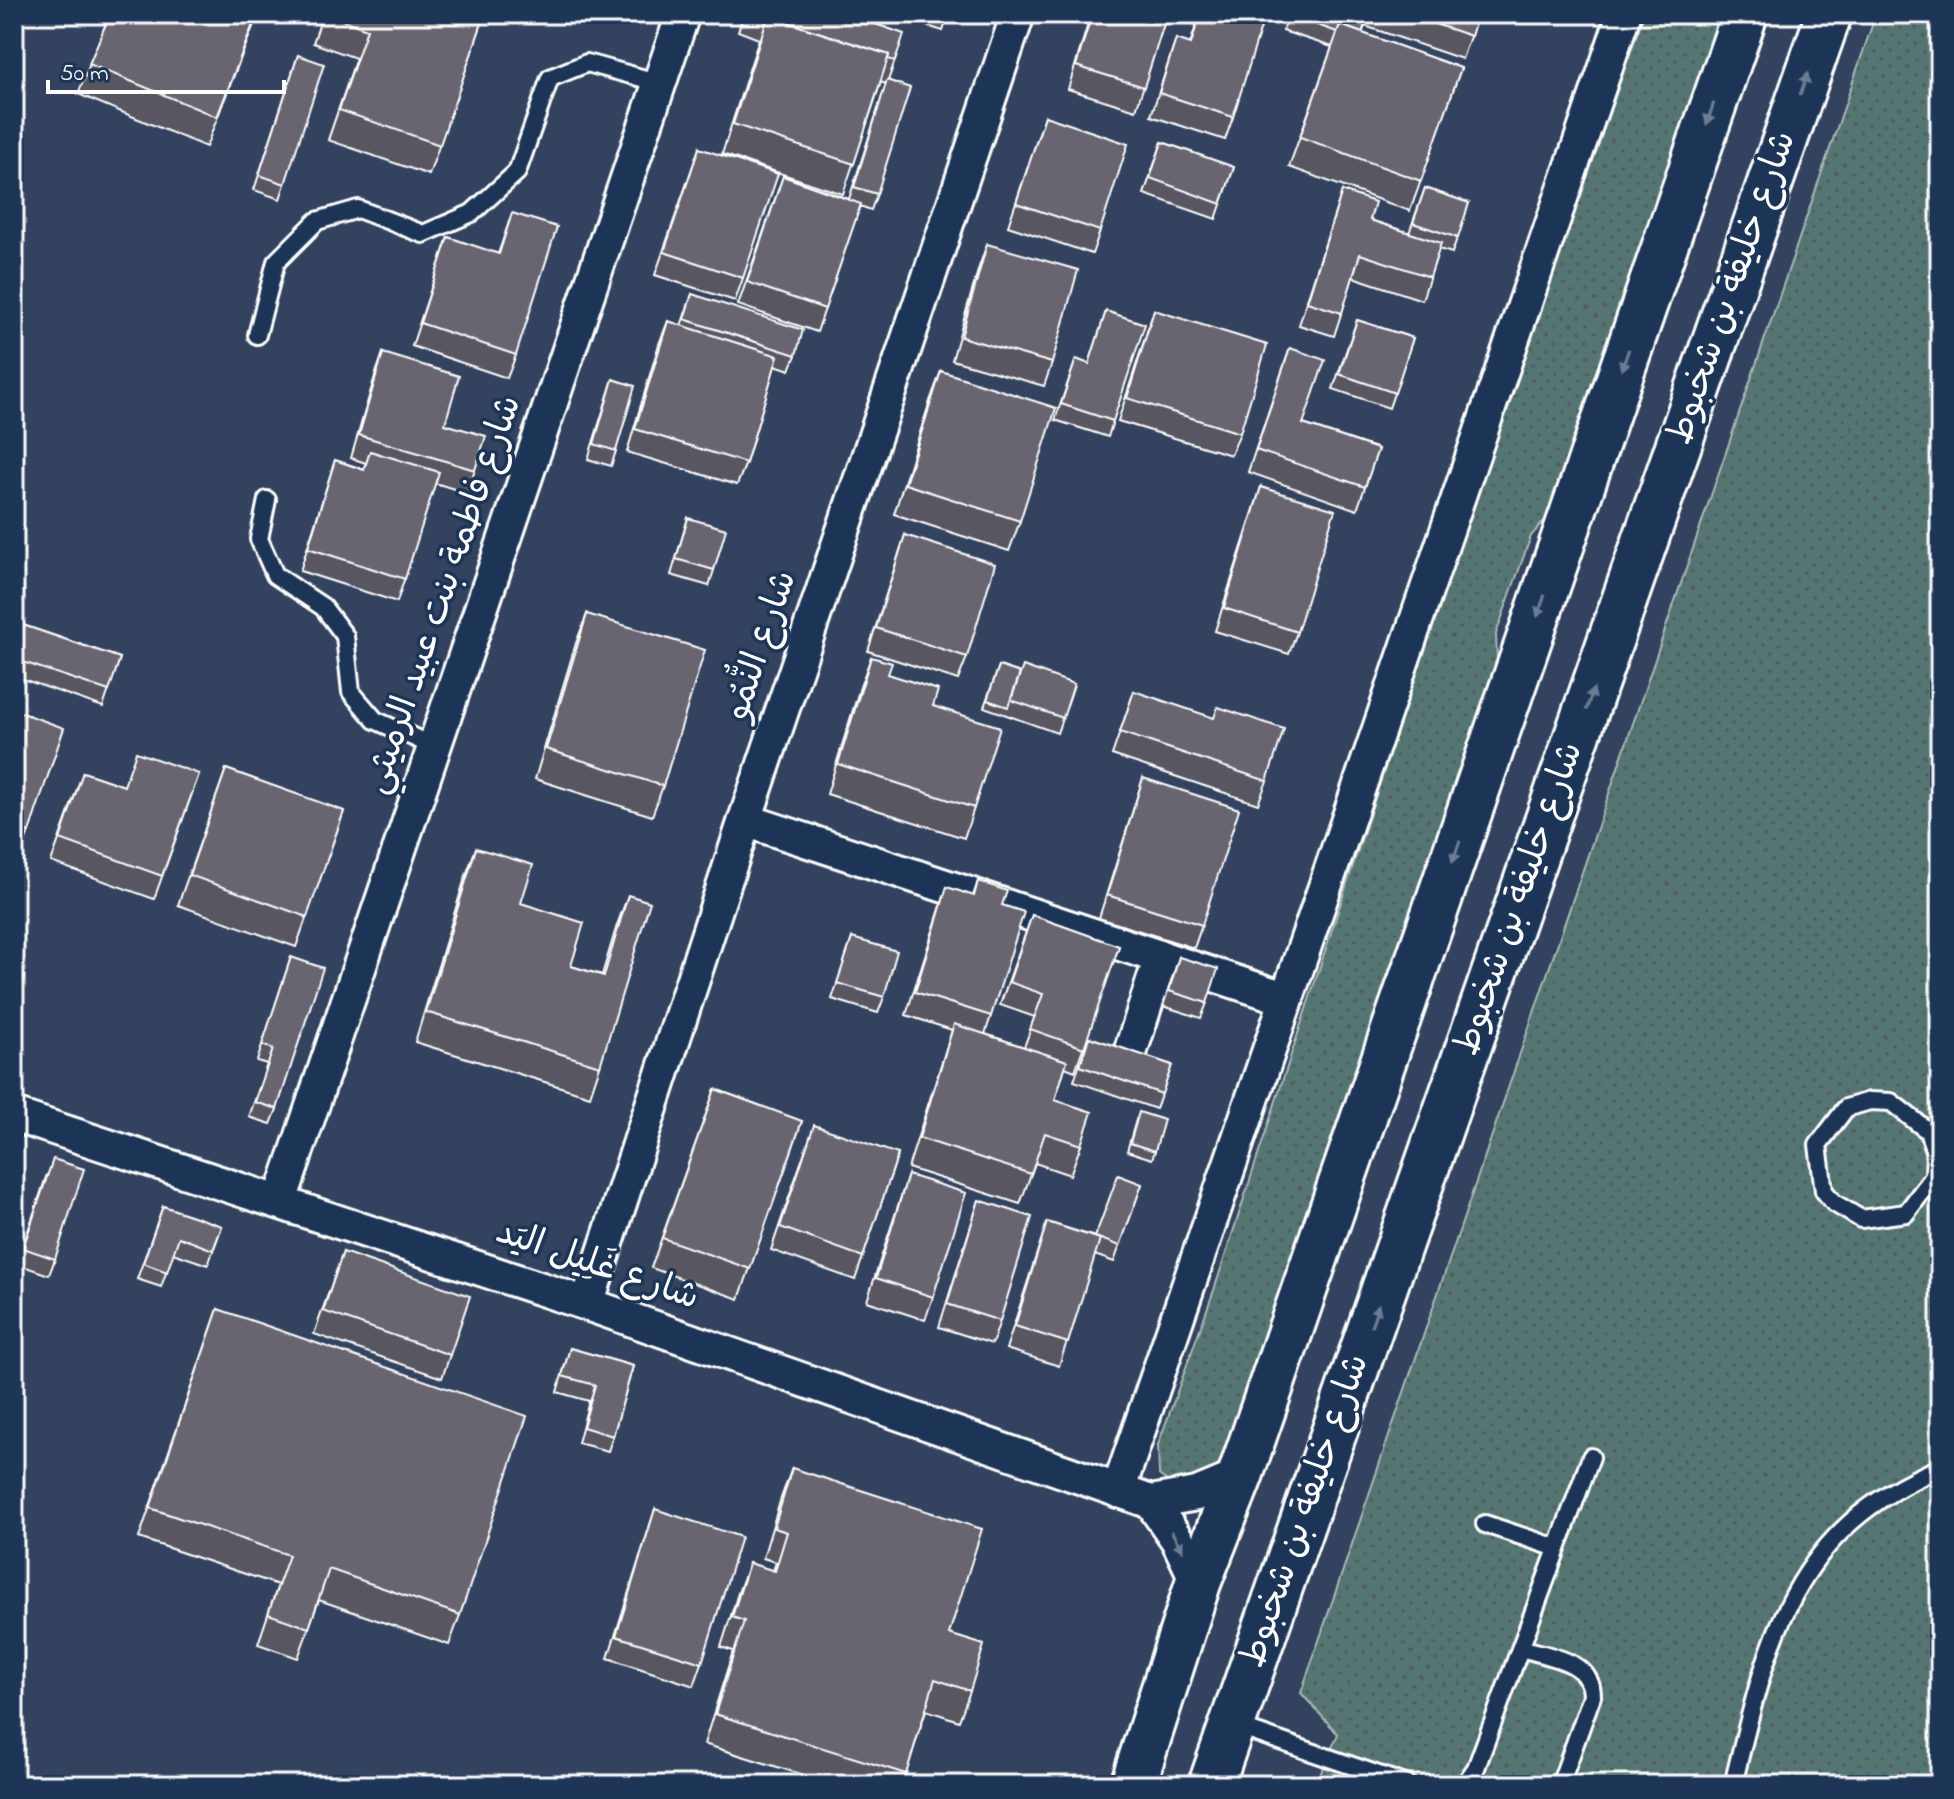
<svg xmlns="http://www.w3.org/2000/svg" width="1954" height="1799" font-family="'Indie Flower','Playpen Sans Arabic',sans-serif">
<style>
.green{fill:url(#green-dots);stroke:#aabab8;stroke-width:2}
.lines{fill:none;stroke-linecap:round;stroke-linejoin:round}
.service-casing{stroke:#fff;stroke-width:22}
.minor-casing{stroke:#fff;stroke-width:38}
.secondary-casing{stroke:#fff;stroke-width:50}
.service{stroke:#1d3557;stroke-width:16}
.minor{stroke:#1d3557;stroke-width:32}
.secondary{stroke:#1d3557;stroke-width:44}
.wall{fill:#595761;stroke:#fff;stroke-width:2}
.building{fill:#676571;stroke:#fff;stroke-width:2}
.oneway{fill:#6c7c92}
.labels{text-anchor:middle;dominant-baseline:central;stroke-width:7;stroke-linejoin:round;paint-order:stroke}
.street-label{font-size:36px;fill:#fff;stroke:#1d3557}
</style>
<defs>
<pattern id="green-dots" width="8" height="8" patternUnits="userSpaceOnUse" patternTransform="scale(2)"><rect width="8" height="8" fill="#557472"/><path d="M2 2h.1M6 6h.1" fill="none" stroke="#505c5b" stroke-width="1.8" stroke-linecap="round"/></pattern>
</defs>
<rect width="100%" height="100%" fill="#33435f"/>
<filter id="ink" filterUnits="userSpaceOnUse"><feTurbulence type="fractalNoise" baseFrequency=".0125" numOctaves="2"/><feDisplacementMap in="SourceGraphic" scale="16" xChannelSelector="R" yChannelSelector="G"/><feConvolveMatrix kernelMatrix="1 2 1 2 8 2 1 2 1" color-interpolation-filters="sRGB"/></filter>
<g filter="url(#ink)">
<g class="green">
<polygon points="1644,14 1722,14 1555,509 1531,536 1496,634 1498,684 1223,1484 1187,1497 1159,1475 1158,1445 1214,1290 1454,557"/>
<polygon points="1876,14 1940,14 1940,1785 1313,1785 1316,1784 1338,1734 1301,1693"/>
</g>
<g class="lines">
<defs>
<g id="service">
<polyline points="257,335 276,262 317,221 358,209 423,234 472,213 517,172 550,78 587,63 660,83"/>
<polyline points="267,500 259,539 275,575 323,607 345,636 351,692 375,720 435,747"/>
<polygon points="1870,1101 1891,1102 1928,1131 1935,1151 1934,1176 1906,1213 1861,1219 1834,1203 1824,1191 1818,1145 1846,1108"/>
<polyline points="1485,1524 1557,1548"/>
<path d="M1521 1648C1549 1657 1592 1660 1592 1696L1560 1785"/>
<polyline points="1233,1725 1408,1785"/>
<polyline points="1464,1785 1476,1768 1591,1457"/>
<path d="M1733 1785C1767 1643 1791 1529 1940 1468"/>
</g>
<g id="minor">
<polyline points="745,820 1287,999"/>
<polyline points="1131,1050 1161,957"/>
<polyline points="14,1115 587,1304 1151,1502 1197,1494 1240,1476"/>
<polyline points="280,1201 683,14"/>
<polyline points="587,1304 745,820 1018,14"/>
<polyline points="1118,1491 1624,14"/>
<polyline points="1151,1502 1178,1541 1198,1583"/>
</g>
<g id="secondary">
<polyline points="1133,1785 1198,1583 1240,1476 1745,14"/>
<polyline points="1211,1785 1829,14"/>
</g>
</defs>
<use href="#service" class="service-casing"/>
<use href="#minor" class="minor-casing"/>
<use href="#secondary" class="secondary-casing"/>
<use href="#service" class="service"/>
<use href="#minor" class="minor"/>
<use href="#secondary" class="secondary"/>
</g>
<g class="wall">
<polygon points="110,14 258,14 206,147 78,94"/>
<polygon points="323,14 485,14 429,175 328,140 356,58 313,43"/>
<polygon points="744,14 847,14 904,34 888,81 877,194 871,210 860,206 817,332 738,305 783,176 849,199 886,84 881,82 843,194 722,154 759,39 738,31"/>
<polygon points="896,14 949,14 943,31 895,16"/>
<polygon points="1091,14 1167,14 1136,110 1068,89"/>
<polygon points="1200,14 1233,117 1225,140 1151,116 1176,39 1190,44"/>
<polygon points="1289,14 1363,17 1363,14 1478,14 1462,59 1365,26 1362,33 1461,68 1410,211 1289,167 1332,47 1283,31"/>
<polygon points="298,55 285,184 280,199 254,190"/>
<polygon points="1045,116 1100,231 1092,254 1008,226"/>
<polygon points="1162,142 1234,167 1216,219 1144,194"/>
<polygon points="699,148 743,278 735,301 655,275"/>
<polygon points="1425,188 1469,203 1452,253 1439,249 1422,300 1353,277 1334,336 1299,325 1342,191 1370,220 1409,233"/>
<polygon points="512,213 516,355 507,378 412,346 448,237 498,254"/>
<polygon points="987,244 1052,363 1044,386 952,360 979,267"/>
<polygon points="692,294 796,355 790,370 775,365 746,463 737,485 627,452 659,344 668,321 681,326"/>
<polygon points="1154,310 1240,433 1231,455 1118,421"/>
<polygon points="1106,311 1113,421 1108,437 1055,420 1076,359 1089,364"/>
<polygon points="1357,320 1413,338 1389,408 1333,389"/>
<polygon points="1290,348 1303,424 1378,449 1357,510 1248,472"/>
<polygon points="383,353 445,424 475,470 467,493 435,483 397,602 300,571 335,460 363,469 366,463 351,458 375,376"/>
<polygon points="941,371 1020,521 1009,551 894,514 930,401"/>
<polygon points="613,379 616,451 611,466 588,459"/>
<polygon points="1261,487 1297,632 1289,654 1215,631"/>
<polygon points="688,518 714,570 709,586 671,575"/>
<polygon points="905,535 967,657 958,680 868,651"/>
<polygon points="587,614 663,786 652,816 535,779 576,643"/>
<polygon points="14,622 120,658 103,707 14,676"/>
<polygon points="871,657 888,674 933,706 974,808 964,838 827,794 860,687"/>
<polygon points="999,666 1020,673 1074,684 1057,733 984,707"/>
<polygon points="1134,691 1267,781 1258,804 1112,755"/>
<polygon points="14,710 29,832 20,855 14,853"/>
<polygon points="226,769 344,811 296,947 178,905"/>
<polygon points="83,772 124,786 199,774 154,899 51,862"/>
<polygon points="1143,778 1202,925 1194,948 1099,918"/>
<polygon points="476,848 571,966 602,975 617,925 628,895 600,1066 590,1096 415,1042 465,878"/>
<polygon points="978,881 1002,905 991,1016 985,1034 1024,1047 1035,1017 1000,1005 1032,915 1119,946 1075,1071 1065,1067 1055,1100 1081,1145 1070,1175 1035,1163 1020,1204 908,1168 952,1030 906,1015 947,887 973,896"/>
<polygon points="852,938 884,997 878,1013 832,999"/>
<polygon points="291,957 277,1109 271,1124 249,1117 267,1064 257,1061"/>
<polygon points="1179,957 1207,1003 1201,1018 1163,1006"/>
<polygon points="1089,1037 1172,1065 1156,1109 1074,1081"/>
<polygon points="715,1089 802,1121 739,1299 651,1268"/>
<polygon points="1136,1120 1155,1151 1152,1159 1127,1151"/>
<polygon points="806,1148 898,1154 855,1280 771,1250"/>
<polygon points="47,1174 55,1259 49,1275 17,1264"/>
<polygon points="908,1175 933,1297 925,1320 867,1301"/>
<polygon points="1142,1184 1114,1262 1095,1255 1059,1366 1006,1349 1047,1222 1095,1237"/>
<polygon points="979,1200 1000,1321 992,1344 939,1327"/>
<polygon points="163,1206 222,1226 208,1265 173,1253 161,1287 137,1279"/>
<polygon points="343,1252 450,1355 442,1378 314,1334"/>
<polygon points="218,1309 460,1615 449,1645 319,1600 298,1658 258,1644 278,1585 139,1538"/>
<polygon points="570,1348 633,1366 613,1436 608,1451 578,1443 589,1401 557,1392"/>
<polygon points="792,1468 949,1634 970,1691 959,1721 926,1710 902,1785 835,1785 704,1744 733,1651 721,1647 738,1593 749,1563 773,1571 776,1562 763,1558 781,1498"/>
<polygon points="655,1509 702,1663 694,1686 608,1658"/>
</g>
<g class="building">
<polygon points="110,14 257,14 217,117 89,64"/>
<polygon points="326,14 485,14 440,145 339,110 367,29"/>
<polygon points="762,14 847,14 904,34 895,61 888,59 889,55"/>
<polygon points="1092,14 1167,14 1144,87 1076,66"/>
<polygon points="1200,14 1213,14 1232,20 1234,14 1242,14 1263,21 1233,117 1159,93 1176,39 1191,44"/>
<polygon points="1290,14 1355,14 1367,18 1362,33 1340,25 1337,32 1289,15"/>
<polygon points="1405,14 1478,14 1471,36"/>
<polygon points="768,16 889,55 854,164 733,124"/>
<polygon points="1340,25 1461,68 1421,181 1300,137"/>
<polygon points="298,55 324,64 285,184 259,175"/>
<polygon points="887,80 910,88 877,194 854,187"/>
<polygon points="1045,116 1128,144 1100,231 1016,203"/>
<polygon points="1162,142 1234,167 1221,204 1150,178"/>
<polygon points="699,148 778,174 743,278 664,252"/>
<polygon points="783,176 861,204 825,309 747,282"/>
<polygon points="1425,188 1469,203 1458,238 1413,223"/>
<polygon points="1342,191 1375,202 1370,220 1441,243 1430,277 1360,254 1342,313 1307,302"/>
<polygon points="512,213 557,227 516,355 420,323 448,237 499,254"/>
<polygon points="987,244 1078,270 1052,363 961,337"/>
<polygon points="692,294 803,330 796,355 684,319"/>
<polygon points="1154,310 1267,345 1240,433 1127,398"/>
<polygon points="1106,311 1145,324 1113,421 1061,404 1076,359 1089,364"/>
<polygon points="1357,320 1413,338 1395,393 1339,374"/>
<polygon points="668,321 778,356 746,463 635,429"/>
<polygon points="1290,348 1325,360 1303,424 1378,449 1365,487 1256,450"/>
<polygon points="383,353 459,376 445,424 486,436 475,470 359,435"/>
<polygon points="941,371 1056,408 1020,521 905,484"/>
<polygon points="613,379 635,386 616,451 594,444"/>
<polygon points="370,451 439,472 405,579 308,548 335,460 364,470"/>
<polygon points="1261,487 1335,510 1297,632 1224,608"/>
<polygon points="688,518 726,529 714,570 676,559"/>
<polygon points="905,535 995,564 967,657 876,628"/>
<polygon points="587,614 705,650 663,786 546,749"/>
<polygon points="14,622 120,658 109,691 14,659"/>
<polygon points="871,657 892,663 888,674 938,690 933,706 1000,727 974,808 838,764"/>
<polygon points="999,666 1020,673 1008,707 987,700"/>
<polygon points="1023,666 1074,684 1063,718 1011,700"/>
<polygon points="1134,691 1214,718 1218,707 1284,729 1267,781 1120,732"/>
<polygon points="14,710 64,728 29,832 14,827"/>
<polygon points="136,752 199,774 162,876 60,839 83,772 124,786"/>
<polygon points="226,769 344,811 307,917 189,875"/>
<polygon points="1143,778 1239,809 1202,925 1107,895"/>
<polygon points="476,848 533,865 521,903 584,923 571,966 604,976 628,895 650,902 600,1066 426,1012"/>
<polygon points="978,881 1007,891 1002,905 1024,912 991,1016 915,992 947,887 974,896"/>
<polygon points="1032,915 1119,946 1084,1048 1030,1029 1043,994 1009,982"/>
<polygon points="852,938 897,951 884,997 837,983"/>
<polygon points="291,957 323,968 277,1109 255,1102 273,1049 262,1045"/>
<polygon points="1179,957 1218,969 1207,1003 1169,991"/>
<polygon points="954,1024 1067,1061 1055,1100 1092,1112 1081,1145 1045,1133 1031,1174 919,1138"/>
<polygon points="1089,1037 1172,1065 1162,1094 1080,1066"/>
<polygon points="715,1089 802,1121 750,1269 662,1238"/>
<polygon points="1139,1112 1164,1120 1155,1151 1130,1143"/>
<polygon points="814,1125 898,1154 863,1257 780,1227"/>
<polygon points="53,1159 84,1169 55,1259 23,1248"/>
<polygon points="908,1175 966,1193 933,1297 876,1278"/>
<polygon points="1118,1175 1142,1184 1120,1246 1095,1237"/>
<polygon points="979,1200 1032,1217 1000,1321 947,1304"/>
<polygon points="163,1206 222,1226 213,1250 179,1237 167,1272 143,1263"/>
<polygon points="1047,1222 1100,1239 1068,1343 1015,1326"/>
<polygon points="343,1252 470,1296 450,1355 323,1311"/>
<polygon points="218,1309 527,1416 460,1615 329,1569 309,1628 268,1614 289,1555 150,1508"/>
<polygon points="570,1348 633,1366 613,1436 583,1427 595,1385 562,1376"/>
<polygon points="792,1468 982,1529 949,1634 984,1645 970,1691 935,1679 906,1774 715,1714 744,1621 732,1617 749,1563 775,1571 787,1532 774,1528"/>
<polygon points="655,1509 741,1537 702,1663 616,1636"/>
</g>
<defs><path id="oneway-solid" d="M-6-.8H1V-3.2L6.5 0L1 3.2V.8H-6Z" transform="scale(2)"/></defs>
<g class="oneway">
<use href="#oneway-solid" transform="translate(1804 84) rotate(-71)"/>
<use href="#oneway-solid" transform="translate(1710 114) rotate(109)"/>
<use href="#oneway-solid" transform="translate(1625 360) rotate(109)"/>
<use href="#oneway-solid" transform="translate(1541 606) rotate(109)"/>
<use href="#oneway-solid" transform="translate(1590 699) rotate(-71)"/>
<use href="#oneway-solid" transform="translate(1456 852) rotate(109)"/>
<use href="#oneway-solid" transform="translate(1375 1315) rotate(-71)"/>
<use href="#oneway-solid" transform="translate(1177 1541) rotate(60)"/>
</g>
</g>
<g class="labels">
<g class="street-label">
<text transform="translate(1733 288) rotate(-71)">شارع خليفة بن شخبوط</text>
<text transform="translate(444 595) rotate(-71)">شارع فاطمة بنت عبيد الرميثي</text>
<text transform="translate(762 646) rotate(-71)">شارع النُّمُو</text>
<text transform="translate(1520 899) rotate(-71)">شارع خليفة بن شخبوط</text>
<text transform="translate(597 1266) rotate(19)">شارع غَلِيل اليَد</text>
<text transform="translate(1306 1511) rotate(-71)">شارع خليفة بن شخبوط</text>
</g>
</g>
<rect width="1954" height="1799" fill="none" stroke="#1d3557" stroke-width="48"/>
<rect x="24" y="24" width="1906" height="1751" fill="none" stroke="#fff" stroke-width="3" filter="url(#ink)"/>
<path d="M48 80v12h236v-12" fill="none" stroke="#ffffff" stroke-width="4"/>
<text x="60" y="80" font-size="24" fill="#ffffff" stroke="#1d3557" stroke-width="6" paint-order="stroke">50 m</text>
</svg>
